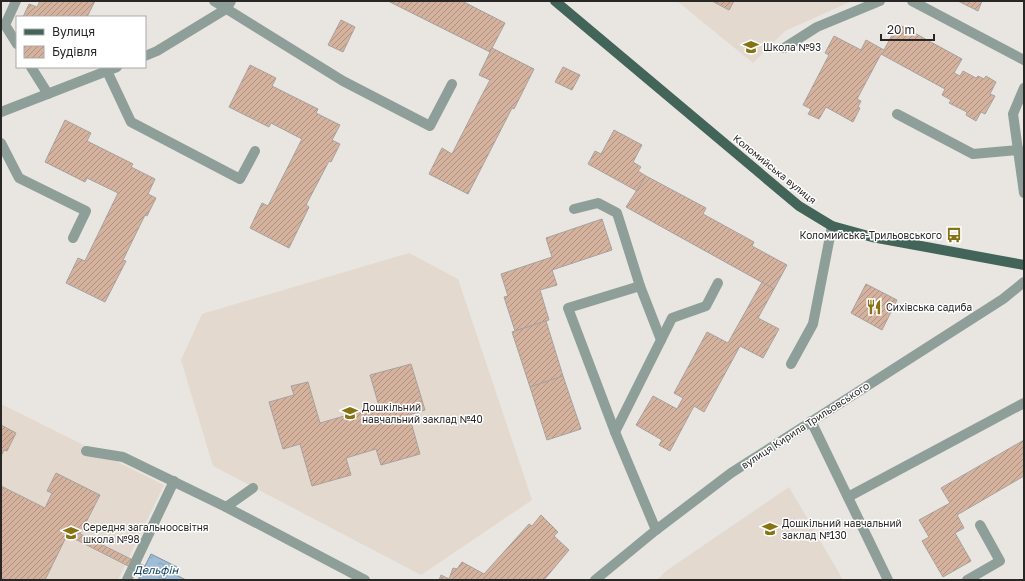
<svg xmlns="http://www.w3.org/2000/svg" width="1025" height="581" font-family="'Golos Text',sans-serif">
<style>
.built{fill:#e3d9cf}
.water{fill:url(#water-ripples);stroke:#7c90a2}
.building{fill:url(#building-hatch);stroke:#a7a29f}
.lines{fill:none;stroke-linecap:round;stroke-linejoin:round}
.minor{stroke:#8d9f98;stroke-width:10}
.major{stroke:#436458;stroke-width:10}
.labels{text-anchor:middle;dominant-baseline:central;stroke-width:3;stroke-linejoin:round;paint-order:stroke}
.poi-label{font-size:10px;fill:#292726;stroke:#fff;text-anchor:start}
.street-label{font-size:10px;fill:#292726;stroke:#fff}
.water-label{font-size:11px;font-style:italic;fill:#04395c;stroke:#fff}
</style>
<defs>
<pattern id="water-ripples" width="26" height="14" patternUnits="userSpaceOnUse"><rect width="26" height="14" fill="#9fbdd7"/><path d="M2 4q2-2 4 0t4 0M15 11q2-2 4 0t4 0" fill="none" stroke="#89a2b8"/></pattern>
<pattern id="building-hatch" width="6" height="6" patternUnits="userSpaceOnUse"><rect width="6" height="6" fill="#d5b29e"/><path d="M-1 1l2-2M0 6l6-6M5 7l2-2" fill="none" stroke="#ad9181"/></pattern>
</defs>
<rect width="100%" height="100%" fill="#e9e5e0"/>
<g class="built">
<polygon points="677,1 852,1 785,31 753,63"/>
<polygon points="409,253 458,279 532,500 421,575 213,466 181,360 202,314"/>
<polygon points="1,404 164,485 118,580 1,580"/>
<polygon points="789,487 843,580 657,580 666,571"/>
</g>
<polygon class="water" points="151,554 177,567 174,574 186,580 138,580"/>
<g class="building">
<polygon points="40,1 95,1 87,17 23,17 29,4 37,7"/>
<polygon points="388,1 462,1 505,23 490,52"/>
<polygon points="712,1 734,1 729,10"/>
<polygon points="958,1 982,1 978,11"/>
<polygon points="341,20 355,27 343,52 328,45"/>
<polygon points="898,24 962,59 954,73 960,76 963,71 976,78 978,76 984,79 986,76 996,82 990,94 995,96 985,114 981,112 976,121 966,115 967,112 949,103 951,100 942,95 945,89 881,54 857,99 861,101 858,107 860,108 853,122 826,107 819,119 808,114 811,109 803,105 829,55 825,53 834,36 861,50 866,40 884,50"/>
<polygon points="492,48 534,69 514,109 512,108 468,194 429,174 442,148 452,154 482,95 490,80 479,75"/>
<polygon points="250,65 276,78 272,86 318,109 316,113 340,125 332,140 340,144 331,162 329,161 306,205 309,207 289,248 250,228 262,203 268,206 302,139 271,123 269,127 229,107"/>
<polygon points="563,67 580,75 572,90 555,82"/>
<polygon points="65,120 91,133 87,141 133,164 131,167 155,179 148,194 156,198 147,216 145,215 123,260 126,261 105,302 66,283 78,258 85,261 118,193 87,178 85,182 45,162"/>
<polygon points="614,130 642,145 633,162 641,167 638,171 646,176 637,191 588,164 595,151 601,154"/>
<polygon points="646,176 706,208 703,214 754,242 752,246 787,265 774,289 626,207"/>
<polygon points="602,219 612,250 552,270 557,285 540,290 549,320 515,331 504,297 508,296 501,274 552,257 546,238"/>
<polygon points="762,282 774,289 758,318 779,329 763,358 740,346 704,412 694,406 670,451 659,445 662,440 636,425 653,396 677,409 683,398 674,393 707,332 728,343"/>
<polygon points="866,284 897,300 882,330 851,313"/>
<polygon points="546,321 563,376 530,387 512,332"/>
<polygon points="411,364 425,410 409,415 420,454 381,465 376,449 346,458 351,475 312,486 300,444 283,449 269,402 294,395 291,386 308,382 320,423 379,406 370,375"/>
<polygon points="563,376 581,429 547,440 530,387"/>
<polygon points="1,425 16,433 7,451 4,450 1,456"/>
<polygon points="1024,440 1024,476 957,515 964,528 955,533 971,561 943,577 922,541 929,537 919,520 950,503 941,488"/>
<polygon points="56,473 100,495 80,534 70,529 45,580 5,580 1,578 1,486 45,508 52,493 47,491"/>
<polygon points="541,515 558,532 554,536 569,550 544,580 439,580 441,575 449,579 453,568 457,569 462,562 484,574 529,524 532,526"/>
<polygon points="70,529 145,566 142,573 67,535"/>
</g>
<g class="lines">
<g class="minor">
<polyline points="16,1 5,25 17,44"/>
<polyline points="214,1 343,81 430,126 452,84"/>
<polyline points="912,1 1024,60"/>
<polyline points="784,48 817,27 880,1"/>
<polyline points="145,56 157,51 226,9 231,1"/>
<polyline points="31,67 48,94"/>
<polyline points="107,71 131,122 240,179 255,151"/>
<polyline points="1024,88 1013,114 1024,193"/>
<polyline points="1,112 117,67"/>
<polyline points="897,114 973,154 1019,150"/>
<polyline points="1,143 19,178 86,211 73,238"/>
<polyline points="574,209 598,203 617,213 640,286 661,340 615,432"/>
<polyline points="640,286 568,308 615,432 656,530"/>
<polyline points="661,340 672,318 706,306 718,283"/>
<polyline points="791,364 813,324 832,226"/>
<polyline points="811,421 888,580"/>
<polyline points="86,451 123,457 226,507 365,580"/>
<polyline points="848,497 1024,403"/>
<polyline points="226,507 253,488"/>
<polyline points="127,580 174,481"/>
<polyline points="595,580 656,530 731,473 1003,299 1024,282"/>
<polyline points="967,580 1000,561 980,525"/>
</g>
<polyline class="major" points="555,1 799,206 832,226 872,237 1024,265"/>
</g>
<defs>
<symbol id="school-bare" viewBox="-9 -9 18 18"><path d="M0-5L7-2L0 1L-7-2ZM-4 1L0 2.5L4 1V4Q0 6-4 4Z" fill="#867314" stroke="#fff" stroke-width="2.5" paint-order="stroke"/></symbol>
<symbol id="bus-bare" viewBox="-9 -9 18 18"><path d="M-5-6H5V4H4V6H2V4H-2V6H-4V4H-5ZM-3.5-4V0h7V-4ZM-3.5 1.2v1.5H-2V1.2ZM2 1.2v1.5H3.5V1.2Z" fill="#867314" stroke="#fff" stroke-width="2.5" paint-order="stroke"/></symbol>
<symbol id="restaurant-bare" viewBox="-9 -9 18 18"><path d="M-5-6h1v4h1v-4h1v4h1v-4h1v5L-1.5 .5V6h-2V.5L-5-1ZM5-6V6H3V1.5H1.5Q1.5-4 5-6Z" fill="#867314" stroke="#fff" stroke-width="2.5" paint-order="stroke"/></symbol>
</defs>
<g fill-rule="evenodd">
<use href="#school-bare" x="740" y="36" width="22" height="22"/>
<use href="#bus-bare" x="943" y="224" width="22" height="22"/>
<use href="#restaurant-bare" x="863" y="296" width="22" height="22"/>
<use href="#school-bare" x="339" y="402" width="22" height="22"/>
<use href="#school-bare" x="759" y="518" width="22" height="22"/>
<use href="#school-bare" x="60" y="522" width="22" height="22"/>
</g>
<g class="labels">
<g class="poi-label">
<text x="763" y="47">Школа №93</text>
<text x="942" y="235" text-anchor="end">Коломийська-Трильовського</text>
<text x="886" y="307">Сихівська садиба</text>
<text x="362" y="407">Дошкільний<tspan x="362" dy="12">навчальний заклад №40</tspan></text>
<text x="782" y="523">Дошкільний навчальний<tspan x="782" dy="12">заклад №130</tspan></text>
<text x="83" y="527">Середня загальноосвітня<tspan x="83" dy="12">школа №98</tspan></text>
</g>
<g class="street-label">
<text transform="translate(775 169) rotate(39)">Коломийська вулиця</text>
<text transform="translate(805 425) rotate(-33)">вулиця Кирила Трильовського</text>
</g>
<g class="water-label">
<text x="156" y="569">Дельфін</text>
</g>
</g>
<rect width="1025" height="581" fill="none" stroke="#292726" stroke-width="4"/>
<rect x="16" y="16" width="130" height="52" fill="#ffffff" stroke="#a9a9a8"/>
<rect x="24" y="29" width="20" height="6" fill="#436458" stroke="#a9a9a8"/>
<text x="52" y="36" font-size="12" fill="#292726">Вулиця</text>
<rect x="24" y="46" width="20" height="12" fill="url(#building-hatch)" stroke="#a9a9a8"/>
<text x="52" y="56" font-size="12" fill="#292726">Будівля</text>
<path d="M881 34v6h53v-6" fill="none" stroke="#292726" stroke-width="2"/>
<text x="887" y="34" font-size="12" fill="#292726" stroke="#ffffff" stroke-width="3" paint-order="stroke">20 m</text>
</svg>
